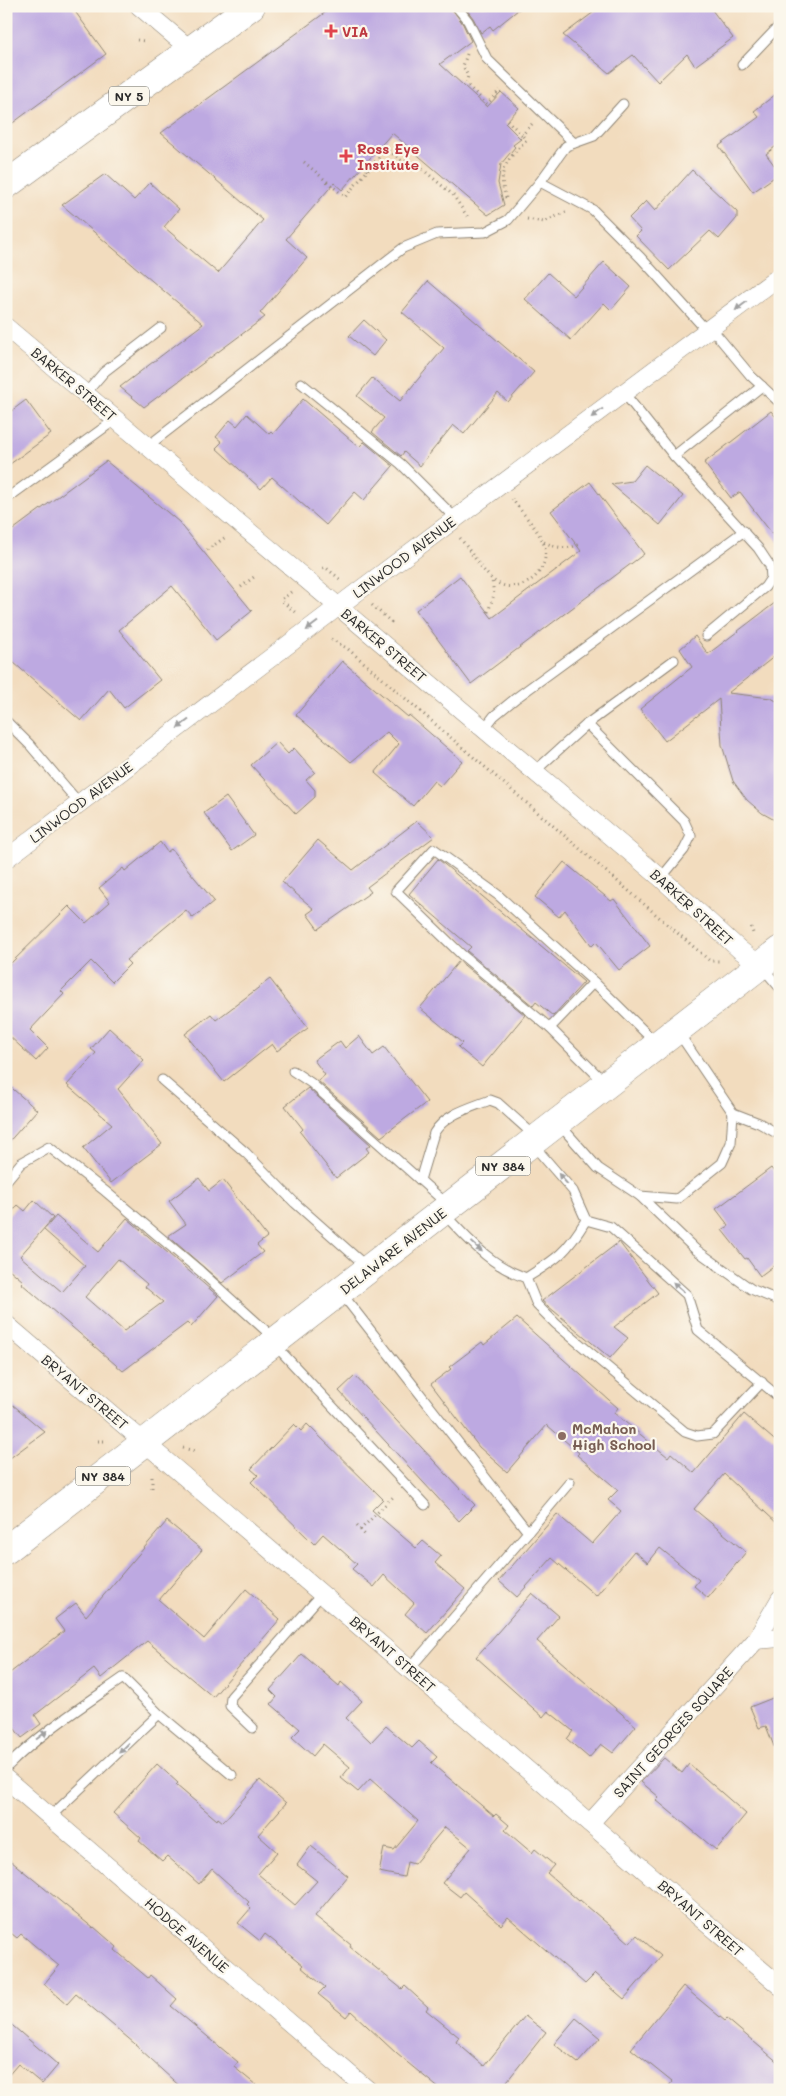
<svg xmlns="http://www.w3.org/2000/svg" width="786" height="2096" font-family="Mali,sans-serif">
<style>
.building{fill:#bda9e1;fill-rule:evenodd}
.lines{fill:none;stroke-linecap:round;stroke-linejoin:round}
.lane-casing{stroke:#8e8474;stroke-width:11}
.street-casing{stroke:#8e8474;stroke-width:19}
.primary-casing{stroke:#8e8474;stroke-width:29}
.path{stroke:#8e8474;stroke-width:3;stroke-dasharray:1 4;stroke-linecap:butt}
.lane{stroke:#fff;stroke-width:9}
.street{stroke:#fff;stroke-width:18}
.primary{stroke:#fff;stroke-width:28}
.oneway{fill:#a0a0a0}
.health-dot{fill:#e0444e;stroke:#fbf7ec;stroke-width:2}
.education-dot{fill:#8d6e63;stroke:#fbf7ec;stroke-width:2}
.labels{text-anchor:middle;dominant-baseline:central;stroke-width:4.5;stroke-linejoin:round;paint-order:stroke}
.shield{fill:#fbf7ec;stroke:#696865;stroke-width:1}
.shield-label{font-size:12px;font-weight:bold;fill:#2b2b2b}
.health-label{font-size:14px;font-weight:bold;fill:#be3a42;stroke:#fbf7ec;text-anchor:start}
.street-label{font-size:14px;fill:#2b2b2b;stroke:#fbf7ec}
.education-label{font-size:14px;font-weight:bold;fill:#785e54;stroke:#fbf7ec;text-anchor:start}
</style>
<rect width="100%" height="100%" fill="#fbf7ec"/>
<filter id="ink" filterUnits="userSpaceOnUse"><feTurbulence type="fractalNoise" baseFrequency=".02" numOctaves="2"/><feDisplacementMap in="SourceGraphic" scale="10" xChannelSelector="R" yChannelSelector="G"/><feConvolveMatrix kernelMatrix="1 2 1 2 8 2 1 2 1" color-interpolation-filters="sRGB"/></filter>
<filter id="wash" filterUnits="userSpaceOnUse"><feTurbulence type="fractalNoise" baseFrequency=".0096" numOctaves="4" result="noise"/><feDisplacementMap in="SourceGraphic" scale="20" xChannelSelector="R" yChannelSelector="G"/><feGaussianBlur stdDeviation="1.12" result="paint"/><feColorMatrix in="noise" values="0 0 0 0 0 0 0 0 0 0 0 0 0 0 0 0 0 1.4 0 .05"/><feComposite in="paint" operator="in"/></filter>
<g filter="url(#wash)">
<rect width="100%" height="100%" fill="#f2dcbe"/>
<g id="blocks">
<g class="building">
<polygon points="6,6 71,6 106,54 6,128"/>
<polygon points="334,6 450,6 463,24 471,41 440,64 487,107 501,92 519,108 505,123 521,139 513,145 515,147 501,164 498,183 504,205 488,215 392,133 342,190 334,183 286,239 307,258 260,313 265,317 144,407 120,387 203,324 62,205 105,174 134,200 150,183 179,209 164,227 218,273 263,220 161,133"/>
<polygon points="464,6 523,6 493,30 490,26 481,33 473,18"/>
<polygon points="602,6 709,6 733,38 695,66 687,54 658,82 633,55 609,73 563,35"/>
<polygon points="780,91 780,143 766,154 780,173 753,192 719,146 759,117 754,111"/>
<polygon points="692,170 737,212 737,218 719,239 710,231 669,270 636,236 641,231 629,218 646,201 655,211"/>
<polygon points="604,262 631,287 611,310 604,303 571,340 525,299 548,273 574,296"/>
<polygon points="428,281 534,372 508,402 498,393 464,434 453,425 420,466 404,452 401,456 372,432 384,418 357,396 372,378 400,401 444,348 402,312"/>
<polygon points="364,320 386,340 373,356 349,336"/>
<polygon points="303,399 359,447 364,442 393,466 364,500 355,492 326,525 272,477 261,489 216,448 222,442 216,437 230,420 237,426 247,414 269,434 271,432 273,434"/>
<polygon points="26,400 51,434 6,467 6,415"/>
<polygon points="771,411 780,422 780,544 740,492 731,498 704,463"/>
<polygon points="106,461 179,522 252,611 216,640 172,586 119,630 160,680 124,708 109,689 81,721 6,656 6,535"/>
<polygon points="645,465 683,496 660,525 611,484 632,481"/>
<polygon points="590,482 644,554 471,684 416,610 460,576 492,618 581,551 551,511"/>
<polygon points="780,599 780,652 728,693 771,698 780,703 780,823 762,813 747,800 733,781 722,745 719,699 665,741 640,709 692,667 680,649 695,636 708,654"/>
<polygon points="342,661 408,717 409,715 462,761 440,786 434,781 413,806 375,773 399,744 387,732 351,762 296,715"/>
<polygon points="277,742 288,754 294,748 315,772 306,780 315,790 315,797 296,814 251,765"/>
<polygon points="226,797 254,835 232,851 204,813"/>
<polygon points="417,821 434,837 367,887 371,892 318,929 307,914 314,909 282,882 318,840 353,870"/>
<polygon points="160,842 167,852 171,849 214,901 193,918 186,910 126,960 130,964 112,982 91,961 61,991 64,994 30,1030 48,1048 36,1061 6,1033 6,968 69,906 86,923 110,902 99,888 123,868 125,871"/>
<polygon points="438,859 584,982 553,1016 536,1002 533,1006 467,951 471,947 409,894"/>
<polygon points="564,862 611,901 614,899 650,946 619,970 596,942 592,946 565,910 559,917 535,897"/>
<polygon points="459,961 525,1015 482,1067 458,1047 462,1043 420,1008"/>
<polygon points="270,979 308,1028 277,1051 272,1044 224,1082 185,1034 211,1014 216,1020"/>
<polygon points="109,1028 144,1060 118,1089 162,1144 111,1183 83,1148 112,1124 67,1085 96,1053 91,1049"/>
<polygon points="359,1036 373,1055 384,1047 427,1102 381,1137 318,1081 325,1075 314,1060 340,1041 345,1048"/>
<polygon points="6,1083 37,1110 6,1145"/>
<polygon points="308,1088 371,1145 366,1148 369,1152 336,1178 300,1132 303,1129 285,1106"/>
<polygon points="771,1168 780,1179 780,1261 760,1276 747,1258 745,1259 722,1230 729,1226 716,1209"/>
<polygon points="199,1178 209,1191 223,1180 267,1237 257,1245 263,1252 222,1283 168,1236 186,1224 169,1201"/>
<path d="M34 1200 53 1218 20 1256 62 1292 85 1266 44 1230 56 1216 98 1252 127 1218 218 1296 191 1327 187 1323 123 1371 21 1283 23 1281 9 1269 6 1271V1218L18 1205 25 1211ZM118 1259 147 1284 145 1287 163 1302 124 1331 85 1297Z"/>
<polygon points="619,1242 658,1293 614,1327 628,1338 610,1358 542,1301"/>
<polygon points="517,1318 618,1408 614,1413 668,1457 671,1453 694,1473 744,1414 780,1445 780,1526 724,1474 694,1509 746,1552 708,1598 694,1586 699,1580 660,1548 648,1563 634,1551 596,1596 552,1558 517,1597 499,1581 557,1514 592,1544 621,1511 608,1500 618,1490 577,1455 579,1453 547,1425 507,1472 479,1447 431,1384 451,1369 449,1367 482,1342 484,1345"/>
<polygon points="355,1376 475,1505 459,1521 339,1391"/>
<polygon points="6,1399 45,1432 6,1461"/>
<polygon points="294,1424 301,1431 307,1424 383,1499 372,1510 416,1548 423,1541 441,1556 435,1563 465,1589 427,1633 405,1614 414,1603 384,1575 374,1587 352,1569 357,1564 323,1534 314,1544 251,1482 258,1475 251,1469"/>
<polygon points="167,1521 202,1550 159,1600 204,1639 246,1589 280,1619 213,1697 147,1641 101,1678 94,1669 35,1715 41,1724 22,1738 6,1718 6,1676 64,1631 55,1619 76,1603 86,1616"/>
<polygon points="532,1593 559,1616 537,1641 636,1726 613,1753 601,1744 589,1758 567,1739 573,1731 548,1711 543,1717 476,1657"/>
<polygon points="302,1654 339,1686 341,1682 362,1701 346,1718 371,1742 386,1726 412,1748 419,1741 437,1757 431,1763 494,1816 496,1814 509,1825 505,1830 532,1853 535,1849 554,1865 547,1873 579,1901 580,1900 630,1943 637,1935 661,1956 624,1999 595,1974 585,1984 508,1917 501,1925 464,1892 460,1897 442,1883 471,1848 445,1827 414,1864 407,1862 404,1877 379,1872 384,1848 394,1850 418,1821 370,1779 358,1792 341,1778 350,1767 323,1744 313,1756 292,1737 300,1729 271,1704 277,1697 270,1690"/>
<polygon points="780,1695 780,1758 779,1759 766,1726 759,1728 750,1707"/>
<polygon points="664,1758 682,1773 689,1764 746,1814 716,1850 656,1800 659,1797 641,1782"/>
<polygon points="157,1764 178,1783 176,1785 217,1820 218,1818 223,1822 260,1780 286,1803 258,1835 277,1852 258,1874 295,1905 317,1881 297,1865 311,1846 348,1876 315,1916 351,1945 350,1947 402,1989 405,1986 428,2007 426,2010 459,2037 456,2042 484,2066 525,2016 546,2032 500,2090 441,2090 397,2054 351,2011 346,2017 318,1994 325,1987 301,1967 303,1965 265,1934 260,1941 238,1923 251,1908 247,1904 249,1902 212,1869 199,1884 167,1856 162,1861 139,1841 141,1838 113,1813"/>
<polygon points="6,1857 93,1928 94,1927 117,1947 115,1950 148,1978 150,1975 177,1999 171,2006 238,2062 234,2067 262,2090 184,2090 140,2050 141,2049 76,1994 67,2004 44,1984 59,1966 21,1934 17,1938 6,1929"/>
<polygon points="683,1986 725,2021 727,2019 780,2064 780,2090 666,2090 672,2082 631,2049"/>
<polygon points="576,2018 600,2038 578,2063 554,2044"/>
<polygon points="6,2020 58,2065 42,2084 18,2064 6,2078"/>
</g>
</g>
</g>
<g filter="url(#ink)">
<use href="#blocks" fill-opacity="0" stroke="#8e8474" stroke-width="1"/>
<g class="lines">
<defs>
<g id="lane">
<polyline points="456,6 468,21 487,59 574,143"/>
<polyline points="742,65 780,25"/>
<polyline points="623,104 594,136 566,146 540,182 593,210 641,258 707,331"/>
<polyline points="711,328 751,376 780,403"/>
<polyline points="301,383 401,464 456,519"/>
<polyline points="86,393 104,372 161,328"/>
<polyline points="624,393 674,456 762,386"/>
<polyline points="148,446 403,248 437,234 485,232 508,220 540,182"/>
<polyline points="674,456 758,548 770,566 771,578 765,587 706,636"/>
<polyline points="6,499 116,419"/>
<polyline points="6,721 30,745 79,803"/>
<polyline points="587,724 684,821 691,836 684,850 661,878"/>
<polyline points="484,729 494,716 516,698 744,531"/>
<polyline points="534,772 587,724 674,660"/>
<polyline points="762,967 780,988"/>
<polyline points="550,1028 462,955 396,891 434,849 498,895 594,982"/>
<polyline points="678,1032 733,1113 759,1123 780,1135"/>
<polyline points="293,1071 311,1083 448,1205"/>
<polyline points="162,1080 246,1153 295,1203 367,1267"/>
<polyline points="605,1083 550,1028 594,982 655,1042"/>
<polyline points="560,1125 598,1168 640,1196 695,1249 751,1289 780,1301"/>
<polyline points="534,1146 573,1191 586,1220 611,1227 687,1295 698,1330 780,1398"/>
<path d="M420 1180 434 1133C445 1114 470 1108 490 1100L498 1103 536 1137"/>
<polyline points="6,1181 21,1163 49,1147 105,1191 200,1271 275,1339"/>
<polyline points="640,1196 677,1199 722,1163 731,1143 733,1113"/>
<path d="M444 1214C470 1241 490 1265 526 1278L537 1305 556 1324 685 1432 697 1436 713 1434 762 1382"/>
<path d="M526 1278C557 1259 567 1252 586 1220"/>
<polyline points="342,1294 528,1532 410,1668"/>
<polyline points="275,1345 425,1505"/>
<polyline points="528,1532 570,1482"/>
<polyline points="253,1728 230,1706 231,1697 322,1594"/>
<path d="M6 1768C40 1733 83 1706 123 1678L159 1714 232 1775"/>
<polyline points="50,1817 159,1714"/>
</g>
<g id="street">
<polyline points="139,6 191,50"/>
<polyline points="6,327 661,878 740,950 760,965"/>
<polyline points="6,859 356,593 780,276"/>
<polyline points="6,1324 780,1986"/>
<polyline points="756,1640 780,1638"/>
<polyline points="6,1779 368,2090"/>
<polyline points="590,1823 756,1640 780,1599"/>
</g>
<g id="primary">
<polyline points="6,185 251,6"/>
<polyline points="6,1550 780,950"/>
</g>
</defs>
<use href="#lane" class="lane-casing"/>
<use href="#street" class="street-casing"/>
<use href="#primary" class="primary-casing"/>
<g class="path">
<polyline points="322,6 326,12"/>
<polyline points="137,40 145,41"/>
<polyline points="467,54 463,66 468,76 466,84 487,104 500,90"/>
<polyline points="507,120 522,135 533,123"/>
<polyline points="304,162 345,197 386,149 402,161 414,162 453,195 469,219"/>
<polyline points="363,166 368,171"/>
<path d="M506 198C496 169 508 160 526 140L522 135"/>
<polyline points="527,219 544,222 566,212"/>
<path d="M460 538C469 549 483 572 493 580 518 600 555 571 543 542 539 531 520 510 512 499"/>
<path d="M544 542C556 548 568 550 580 544"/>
<polyline points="207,550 227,536"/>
<polyline points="323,568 325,567 340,579"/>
<polyline points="241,587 254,577"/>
<polyline points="291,592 281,600 297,614"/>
<polyline points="372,605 391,622 388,624"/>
<polyline points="488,612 494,595 492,580"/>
<polyline points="331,639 348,649 710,961 721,961"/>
<polyline points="751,927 754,936"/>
<polyline points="98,1441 107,1441"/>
<polyline points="183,1448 195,1451"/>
<polyline points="152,1488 152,1474"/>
<polyline points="357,1526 367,1537"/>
<polyline points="360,1530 395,1495"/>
</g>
<use href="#lane" class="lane"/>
<use href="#street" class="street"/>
<use href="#primary" class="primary"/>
</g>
<defs><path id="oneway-solid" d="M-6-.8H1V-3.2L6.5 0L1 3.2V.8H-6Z" transform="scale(1.25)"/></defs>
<g class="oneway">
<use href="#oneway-solid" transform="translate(741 306) rotate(143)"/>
<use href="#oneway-solid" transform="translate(597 413) rotate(143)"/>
<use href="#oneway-solid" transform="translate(312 626) rotate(143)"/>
<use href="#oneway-solid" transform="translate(183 724) rotate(143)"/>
<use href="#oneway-solid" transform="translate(563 1179) rotate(-131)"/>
<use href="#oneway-solid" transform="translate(477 1247) rotate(43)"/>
<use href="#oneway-solid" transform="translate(678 1287) rotate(-138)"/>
<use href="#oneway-solid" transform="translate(42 1735) rotate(-37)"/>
<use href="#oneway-solid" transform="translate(124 1748) rotate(136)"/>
</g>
</g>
<g class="health-dot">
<path d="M328.5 23.5h5v5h5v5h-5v5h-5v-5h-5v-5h5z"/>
<path d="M343.5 148.5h5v5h5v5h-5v5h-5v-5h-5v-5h5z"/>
</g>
<circle class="education-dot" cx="562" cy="1436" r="5"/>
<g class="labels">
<g class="shield">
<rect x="109" y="86.5" width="40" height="19" rx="4"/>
<rect x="475.5" y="1156.5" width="55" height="19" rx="4"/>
<rect x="75.5" y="1466.5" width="55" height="19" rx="4"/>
</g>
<g class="shield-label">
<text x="129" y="96">NY 5</text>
<text x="503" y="1166">NY 384</text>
<text x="103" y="1476">NY 384</text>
</g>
<g class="health-label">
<text x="342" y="31">VIA</text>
<text x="357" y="148">Ross Eye<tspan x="357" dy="16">Institute</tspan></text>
</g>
<g class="street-label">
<text transform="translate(74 384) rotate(40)">BARKER STREET</text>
<text transform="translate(404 557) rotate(-37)">LINWOOD AVENUE</text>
<text transform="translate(384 645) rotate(40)">BARKER STREET</text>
<text transform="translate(81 802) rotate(-37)">LINWOOD AVENUE</text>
<text transform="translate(692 907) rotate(42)">BARKER STREET</text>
<text transform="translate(393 1251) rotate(-38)">DELAWARE AVENUE</text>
<text transform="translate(85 1392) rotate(40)">BRYANT STREET</text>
<text transform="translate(393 1654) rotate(41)">BRYANT STREET</text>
<text transform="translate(673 1732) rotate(-48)">SAINT GEORGES SQUARE</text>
<text transform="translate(701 1918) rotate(41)">BRYANT STREET</text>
<text transform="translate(187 1935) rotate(41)">HODGE AVENUE</text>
</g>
<g class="education-label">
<text x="572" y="1428">McMahon<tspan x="572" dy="16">High School</tspan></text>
</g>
</g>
<rect width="786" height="2096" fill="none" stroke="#fbf7ec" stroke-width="25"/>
</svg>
